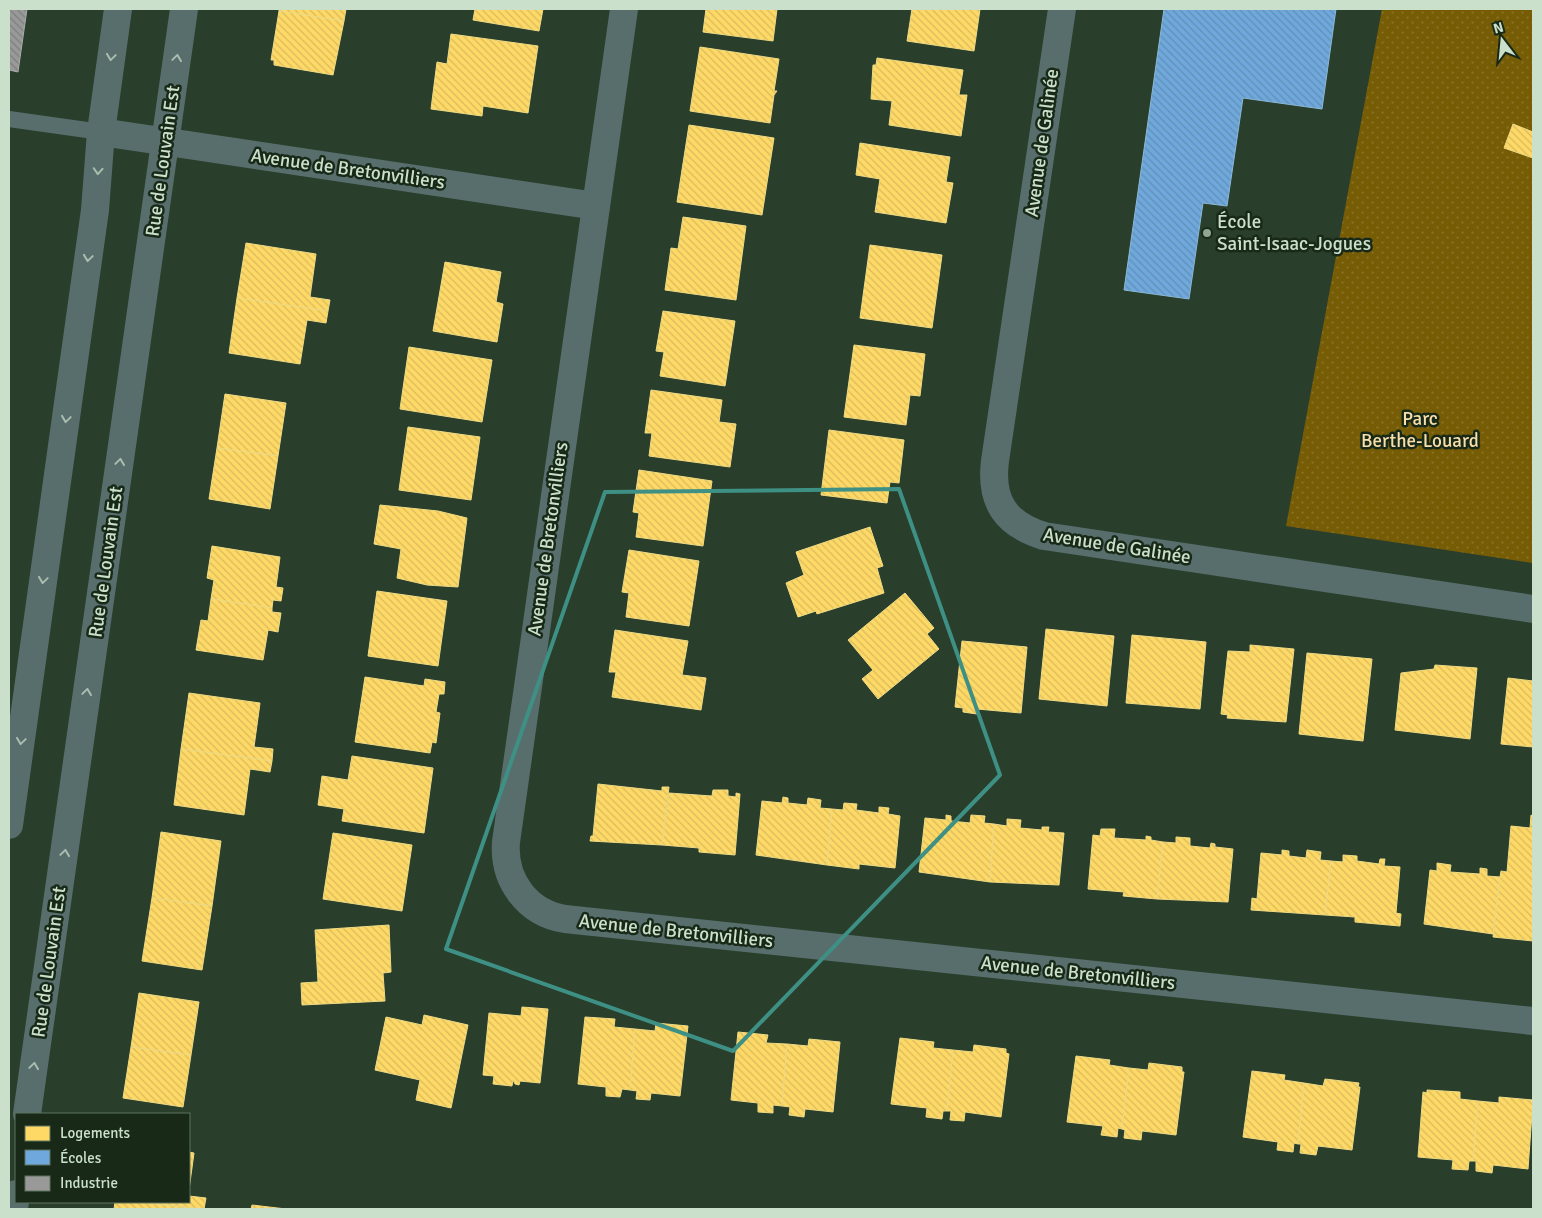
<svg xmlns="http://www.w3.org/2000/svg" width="1542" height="1218" font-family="Signika,sans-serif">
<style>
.park{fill:url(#park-dots)}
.homes{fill:url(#homes-back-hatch);stroke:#efdb84}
.schools{fill:url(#schools-back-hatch);stroke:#8ab9d7}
.industry{fill:url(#industry-back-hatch);stroke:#a8aea8}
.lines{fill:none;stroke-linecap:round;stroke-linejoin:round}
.service{stroke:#576e6d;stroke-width:16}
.minor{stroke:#576e6d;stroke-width:28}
.oneway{stroke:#a8beae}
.marked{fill:none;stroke:#3e9085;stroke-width:4;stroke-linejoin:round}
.poi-dot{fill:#92a792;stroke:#182918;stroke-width:2}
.labels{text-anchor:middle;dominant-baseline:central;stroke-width:5;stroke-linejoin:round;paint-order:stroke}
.street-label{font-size:19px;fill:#cae0ca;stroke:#182918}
.poi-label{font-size:19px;fill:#cae0ca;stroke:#182918;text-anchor:start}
.park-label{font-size:19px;fill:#f8dea9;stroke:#182918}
</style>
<defs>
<pattern id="park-dots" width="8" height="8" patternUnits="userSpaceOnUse" patternTransform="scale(1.25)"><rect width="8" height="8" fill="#775c06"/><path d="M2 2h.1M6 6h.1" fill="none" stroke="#897329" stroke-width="1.8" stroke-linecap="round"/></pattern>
<pattern id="homes-back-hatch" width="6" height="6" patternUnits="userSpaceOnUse" patternTransform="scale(1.25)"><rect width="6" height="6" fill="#ffd966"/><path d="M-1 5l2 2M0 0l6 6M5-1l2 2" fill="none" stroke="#d8bb5e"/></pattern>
<pattern id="schools-back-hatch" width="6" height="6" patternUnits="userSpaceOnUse" patternTransform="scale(1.25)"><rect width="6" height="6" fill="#6fa8dc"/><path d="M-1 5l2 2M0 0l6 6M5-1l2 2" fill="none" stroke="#628fb4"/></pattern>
<pattern id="industry-back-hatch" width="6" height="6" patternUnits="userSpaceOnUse" patternTransform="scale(1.25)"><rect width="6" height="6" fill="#999"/><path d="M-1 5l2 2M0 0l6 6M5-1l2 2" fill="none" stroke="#7d7f7d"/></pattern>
</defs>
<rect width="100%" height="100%" fill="#293e2b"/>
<polygon class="park" points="1382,9 1533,9 1533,563 1286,526"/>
<g class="homes">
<polygon points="279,9 346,9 344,21 279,11"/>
<polygon points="475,9 543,9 539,31 473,20"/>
<polygon points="706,9 777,9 773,41 703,32"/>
<polygon points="912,9 980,9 974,51 907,41"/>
<polygon points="279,11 344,21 333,75 274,65 274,60 271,60"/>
<polygon points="451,34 538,46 528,113 483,106 482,116 431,109 437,62 447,64"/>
<polygon points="700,47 779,59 774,91 777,91 774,95 770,123 690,111"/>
<polygon points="877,58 963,70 959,95 967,95 961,136 889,125 892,101 871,99 873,65 876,65"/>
<polygon points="1513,124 1533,132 1533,158 1504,148"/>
<polygon points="689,125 774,138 762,215 677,202"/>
<polygon points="860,143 950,157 946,182 953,183 946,223 875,212 880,179 856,175"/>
<polygon points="683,217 746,226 736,300 665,290 671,248 678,249"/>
<polygon points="246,243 316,254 310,297 330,300 328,311 237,298"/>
<polygon points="870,245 942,255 932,328 860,318"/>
<polygon points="445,262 501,272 496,302 503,304 497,342 433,331"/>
<polygon points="237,298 328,311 326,323 307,320 300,364 229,353"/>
<polygon points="663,311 735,321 725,386 660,376 664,352 656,351"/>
<polygon points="854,345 925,354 920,396 910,395 906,425 844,417"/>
<polygon points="409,347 492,360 482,422 400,409"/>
<polygon points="651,390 722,400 719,422 736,424 730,467 649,456 652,433 645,433"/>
<polygon points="225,394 286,403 278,456 217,448"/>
<polygon points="408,427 480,437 471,500 399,490"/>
<polygon points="829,430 904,440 899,483 890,482 887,503 821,495"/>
<polygon points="217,448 278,456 270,509 209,499"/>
<polygon points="639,470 712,481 703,546 636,537 639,513 633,512"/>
<polygon points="380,505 438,511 467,518 458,587 427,585 397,578 401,549 374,544"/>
<polygon points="870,527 883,566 877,568 884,593 817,614 816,611 798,617 786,583 804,575 796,552"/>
<polygon points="212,546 280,557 276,587 283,588 281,601 273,600 272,608 211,599 214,580 207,578"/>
<polygon points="629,550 699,561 689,626 626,617 629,593 622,592"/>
<polygon points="377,591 447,601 438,666 368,656"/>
<polygon points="905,593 934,628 927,634 939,649 878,699 862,679 873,670 848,640"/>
<polygon points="211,599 272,608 272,612 281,613 278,632 268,630 263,660 196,650 201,620 208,621"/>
<polygon points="1046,629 1114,636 1107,706 1039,699"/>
<polygon points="615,630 688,641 682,675 706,678 701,710 612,697 616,672 609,672"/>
<polygon points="1132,635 1206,642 1200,709 1126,703"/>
<polygon points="962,641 1027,647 1021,713 977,709 977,714 963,712 963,708 955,707"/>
<polygon points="1250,645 1294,649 1286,722 1227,718 1228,715 1221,714 1228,651 1250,652"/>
<polygon points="1307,653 1372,659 1363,741 1299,734"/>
<polygon points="1435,665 1477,668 1470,739 1395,730 1401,673 1434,669"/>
<polygon points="365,677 424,686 425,679 445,682 444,694 439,694 436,712 440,713 436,743 432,742 430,753 355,742"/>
<polygon points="1508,678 1533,681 1533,747 1501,744"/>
<polygon points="189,693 260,703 254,747 273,749 272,761 181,749"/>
<polygon points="181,749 272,761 270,772 250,769 244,815 174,805"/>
<polygon points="352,756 433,768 424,833 342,821 344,809 318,805 322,776 348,780"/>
<polygon points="598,784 662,791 662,787 669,787 662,845 590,841 591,836 593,836"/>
<polygon points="713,790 728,790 728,796 736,797 736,793 740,794 735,855 699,852 699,848 662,845 669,793 712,796"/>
<polygon points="783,797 788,798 788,803 807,805 808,798 821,800 820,808 832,809 827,865 756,855 762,801 782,803"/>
<polygon points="844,803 857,804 856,810 879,813 879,807 889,808 888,814 900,816 895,868 859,864 859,869 827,865 832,809 843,810"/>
<polygon points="946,815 951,816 951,821 970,823 971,815 985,816 984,823 994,824 990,882 919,872 925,818 946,820"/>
<polygon points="1531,815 1533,816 1533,941 1493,937 1500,877 1501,871 1507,872 1511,826 1530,828"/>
<polygon points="1007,819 1021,820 1020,828 1042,830 1042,827 1049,827 1048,832 1064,833 1059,885 990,882 994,824 1007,826"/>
<polygon points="1101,829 1115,829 1114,838 1146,840 1146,836 1151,837 1151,840 1163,842 1157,899 1123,896 1124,892 1088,889 1093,835 1100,836"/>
<polygon points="161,832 221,841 212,906 152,898"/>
<polygon points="333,833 412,845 402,911 323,899"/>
<polygon points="1176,837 1190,838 1190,846 1210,848 1211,843 1215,844 1215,847 1233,849 1228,902 1157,899 1163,842 1176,843"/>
<polygon points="1282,850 1289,851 1289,856 1306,858 1307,850 1321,852 1320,860 1331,861 1325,915 1251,910 1252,898 1257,899 1261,853 1282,855"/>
<polygon points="1343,855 1357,856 1357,861 1379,864 1380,859 1385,859 1384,866 1400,867 1396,913 1401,914 1400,926 1355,922 1355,917 1325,915 1331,861 1343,862"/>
<polygon points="1437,863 1451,865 1450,872 1480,874 1480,868 1487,869 1487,876 1500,877 1493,934 1424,924 1430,870 1437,871"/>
<polygon points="152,898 212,906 202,970 142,961"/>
<polygon points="389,925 391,972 383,973 385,1001 302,1005 301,983 318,982 315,930"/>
<polygon points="139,993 199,1002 191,1055 131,1047"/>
<polygon points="522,1007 548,1009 540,1083 520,1081 519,1085 515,1084 513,1080 512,1086 493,1084 494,1076 483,1075 489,1013 521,1016"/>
<polygon points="424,1015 468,1025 451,1108 416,1100 420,1080 375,1070 386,1017 422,1025"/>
<polygon points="585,1017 615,1019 614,1027 635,1029 630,1090 622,1089 620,1097 606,1096 606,1087 578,1084"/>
<polygon points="656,1023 688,1026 680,1096 651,1093 650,1100 636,1099 637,1091 630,1090 635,1029 655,1031"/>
<polygon points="738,1032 768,1035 766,1043 787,1044 782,1106 773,1105 773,1113 758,1112 758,1103 731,1100"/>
<polygon points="900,1038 934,1042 933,1048 953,1050 947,1111 943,1111 942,1119 926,1117 927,1108 891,1104"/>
<polygon points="809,1039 840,1042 833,1112 805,1109 804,1117 789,1115 790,1107 782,1106 787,1044 808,1046"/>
<polygon points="974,1045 1006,1049 1006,1053 1009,1054 1001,1117 965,1112 964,1121 950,1120 951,1111 947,1111 953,1050 973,1052"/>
<polygon points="131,1047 191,1055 183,1107 123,1098"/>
<polygon points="1076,1056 1110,1060 1109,1065 1129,1068 1122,1129 1118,1128 1117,1137 1101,1135 1103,1126 1067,1122"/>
<polygon points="1149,1063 1182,1067 1182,1072 1184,1072 1176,1135 1142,1131 1141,1140 1124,1138 1125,1130 1122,1129 1129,1068 1148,1070"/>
<polygon points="1252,1071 1285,1075 1284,1080 1304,1083 1298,1144 1294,1143 1293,1152 1277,1150 1278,1142 1243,1137"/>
<polygon points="1325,1079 1359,1083 1358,1087 1360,1087 1352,1150 1318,1146 1316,1155 1300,1153 1301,1144 1298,1144 1304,1083 1323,1086"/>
<polygon points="1427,1090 1460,1092 1460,1099 1478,1101 1473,1161 1469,1161 1468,1170 1452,1169 1453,1160 1418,1157 1423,1092 1427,1093"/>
<polygon points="1499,1097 1533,1100 1528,1169 1493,1165 1492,1173 1476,1171 1476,1161 1473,1161 1478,1101 1499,1103"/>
<polygon points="189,1152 194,1153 189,1190"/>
<polygon points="189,1196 206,1198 204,1209 139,1202 189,1202"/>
<polygon points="115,1202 139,1202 198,1209 114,1209"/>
<polygon points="252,1205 286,1209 251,1209"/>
</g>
<polygon class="schools" points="1164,9 1336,9 1322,109 1243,98 1227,206 1203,203 1189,299 1124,290"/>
<polygon class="industry" points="9,9 27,9 18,72 9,70"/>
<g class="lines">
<polyline class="service" points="9,119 101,132"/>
<g class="minor">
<path d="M624 9 506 842C503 880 527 913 565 919L1533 1021"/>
<path d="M1062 9 995 461C990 501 1005 524 1044 536L1533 609"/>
<polyline points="101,132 596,206"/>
<polyline points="9,825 95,210 101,132 118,9"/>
<polyline points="27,1114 184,9"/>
<polyline points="14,1209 16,1194"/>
</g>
</g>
<defs><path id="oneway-chevron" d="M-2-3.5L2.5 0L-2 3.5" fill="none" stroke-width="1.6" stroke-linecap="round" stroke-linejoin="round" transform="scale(1.25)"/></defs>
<g class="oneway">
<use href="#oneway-chevron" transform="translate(111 57) rotate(98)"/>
<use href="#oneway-chevron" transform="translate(177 58) rotate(-82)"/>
<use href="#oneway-chevron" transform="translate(98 171) rotate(94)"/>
<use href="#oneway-chevron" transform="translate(88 258) rotate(98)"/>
<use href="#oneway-chevron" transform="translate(66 419) rotate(98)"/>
<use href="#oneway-chevron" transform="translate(120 462) rotate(-82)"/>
<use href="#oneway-chevron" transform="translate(43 580) rotate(98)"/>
<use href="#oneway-chevron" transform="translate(87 692) rotate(-82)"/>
<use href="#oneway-chevron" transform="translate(21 741) rotate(98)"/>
<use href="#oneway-chevron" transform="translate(65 853) rotate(-82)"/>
<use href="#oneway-chevron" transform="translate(34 1066) rotate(-82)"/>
</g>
<path class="marked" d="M899 489 1000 775 733 1051 446 949 605 492Z"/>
<circle class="poi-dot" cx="1207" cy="233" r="5"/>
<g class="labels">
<g class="street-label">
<text transform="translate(1042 143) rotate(-82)">Avenue de Galinée</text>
<text transform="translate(163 161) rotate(-82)">Rue de Louvain Est</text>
<text transform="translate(348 169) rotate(8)">Avenue de Bretonvilliers</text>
<text transform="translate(548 539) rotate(-82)">Avenue de Bretonvilliers</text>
<text transform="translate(1117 546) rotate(9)">Avenue de Galinée</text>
<text transform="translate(106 562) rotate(-82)">Rue de Louvain Est</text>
<text transform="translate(676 931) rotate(6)">Avenue de Bretonvilliers</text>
<text transform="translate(49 962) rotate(-82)">Rue de Louvain Est</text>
<text transform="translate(1078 973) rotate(6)">Avenue de Bretonvilliers</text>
</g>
<g class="poi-label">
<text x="1217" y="222">École<tspan x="1217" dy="22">Saint-Isaac-Jogues</tspan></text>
</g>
<g class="park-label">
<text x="1420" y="419">Parc<tspan x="1420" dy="22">Berthe-Louard</tspan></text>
</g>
</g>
<rect width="1542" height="1218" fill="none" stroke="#cae0ca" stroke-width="20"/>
<rect x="15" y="1113" width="175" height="90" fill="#182918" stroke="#5f725f"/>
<rect x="25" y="1126" width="25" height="15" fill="#ffd966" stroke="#5f725f"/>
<text x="60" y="1138" font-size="15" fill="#cae0ca">Logements</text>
<rect x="25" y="1150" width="25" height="15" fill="#6fa8dc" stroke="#5f725f"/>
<text x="60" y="1163" font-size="15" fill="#cae0ca">Écoles</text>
<rect x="25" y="1176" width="25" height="15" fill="#999999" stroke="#5f725f"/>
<text x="60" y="1188" font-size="15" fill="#cae0ca">Industrie</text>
<g transform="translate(1502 40) rotate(344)" stroke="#182918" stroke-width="4" paint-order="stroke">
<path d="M0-4L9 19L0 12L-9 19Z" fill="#cae0ca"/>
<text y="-8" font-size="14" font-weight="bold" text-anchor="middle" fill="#cae0ca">N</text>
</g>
</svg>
